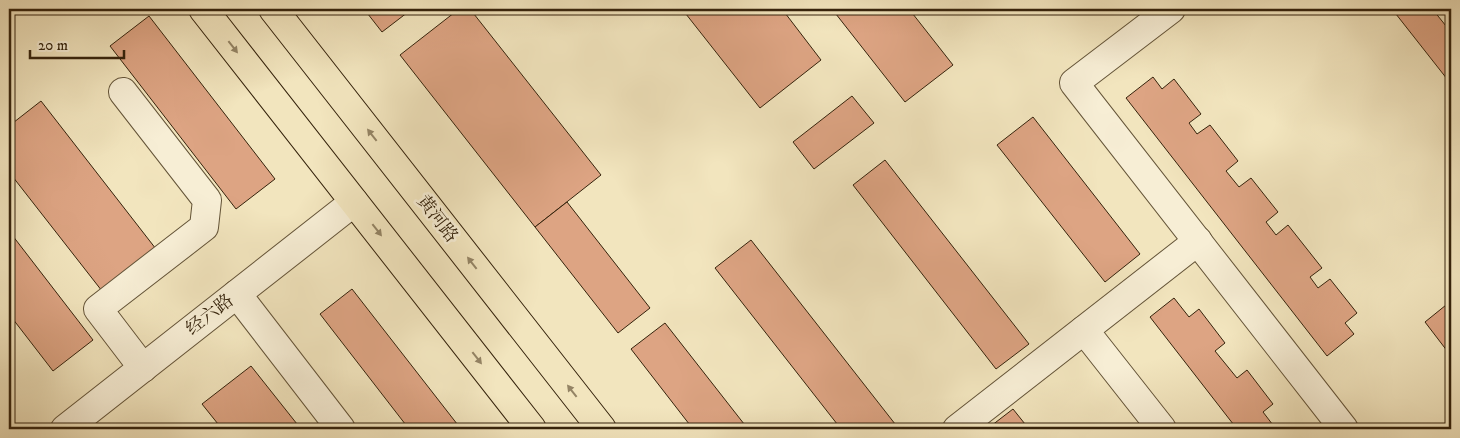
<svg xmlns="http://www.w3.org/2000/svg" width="1460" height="438" font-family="'IM FELL DW Pica','Noto Serif SC',serif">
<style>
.building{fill:#dda483;stroke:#35230c}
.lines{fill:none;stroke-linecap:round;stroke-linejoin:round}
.minor-casing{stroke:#645438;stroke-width:30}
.major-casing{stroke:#35230c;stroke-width:30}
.minor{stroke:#f7eed5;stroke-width:28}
.major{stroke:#f2e5be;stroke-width:28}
.oneway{fill:#948465}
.labels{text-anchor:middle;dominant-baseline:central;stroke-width:5;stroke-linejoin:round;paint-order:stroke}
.street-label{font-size:18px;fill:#35230c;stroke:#f7eed5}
</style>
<rect width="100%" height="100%" fill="#f2e5be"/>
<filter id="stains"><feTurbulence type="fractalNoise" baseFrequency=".004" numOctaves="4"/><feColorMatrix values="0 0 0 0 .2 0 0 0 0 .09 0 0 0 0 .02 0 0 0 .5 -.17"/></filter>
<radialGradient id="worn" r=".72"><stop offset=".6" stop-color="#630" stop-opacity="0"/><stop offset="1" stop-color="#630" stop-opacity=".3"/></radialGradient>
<g class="building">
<polygon points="364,9 412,9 382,32"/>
<polygon points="459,9 470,9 601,175 535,227 400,55"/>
<polygon points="682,9 782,9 821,60 760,108"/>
<polygon points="832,9 909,9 953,65 905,102"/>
<polygon points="1392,9 1436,9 1434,11 1446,26 1451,22 1451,84"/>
<polygon points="149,16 275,179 236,209 110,46"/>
<polygon points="1153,77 1162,89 1174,79 1201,114 1189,123 1197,134 1210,125 1238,161 1226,171 1239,187 1251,178 1278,212 1266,222 1276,235 1288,225 1322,268 1310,277 1318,288 1330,279 1357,313 1345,323 1354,334 1327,356 1126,98"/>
<polygon points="852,96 874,123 814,169 793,142"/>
<polygon points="41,101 156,249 102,291 9,172 9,126"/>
<polygon points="1033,117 1140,254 1105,282 997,145"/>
<polygon points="885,160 1029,344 996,369 853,185"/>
<polygon points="567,202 650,308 618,333 535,227"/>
<polygon points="9,231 93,340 53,371 9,314"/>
<polygon points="751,240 899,429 841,429 715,268"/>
<polygon points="352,289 461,429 409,429 320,314"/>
<polygon points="1174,298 1189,317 1199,309 1225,343 1215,351 1237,378 1247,370 1273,404 1263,412 1276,429 1237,429 1150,317"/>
<polygon points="1451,301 1451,356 1425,322"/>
<polygon points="665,323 748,429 693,429 631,349"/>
<polygon points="251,366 301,429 222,429 202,404"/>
<polygon points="1013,409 1029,429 987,429"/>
</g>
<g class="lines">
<defs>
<g id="minor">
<polyline points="1171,9 1074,83 1344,429"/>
<polyline points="123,92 207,200 204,227 98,309 143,368"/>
<polyline points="237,294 341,429"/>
<polyline points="1084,330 1162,429"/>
<polyline points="65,429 354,202"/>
<polyline points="957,429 1198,241"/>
</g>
<g id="major">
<polyline points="203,9 532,429"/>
<polyline points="273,9 602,429"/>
</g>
</defs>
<use href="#minor" class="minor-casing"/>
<use href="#major" class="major-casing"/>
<use href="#minor" class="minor"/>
<use href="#major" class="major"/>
</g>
<defs><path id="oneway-solid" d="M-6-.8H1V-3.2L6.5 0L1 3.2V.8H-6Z" transform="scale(1.25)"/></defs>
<g class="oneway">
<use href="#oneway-solid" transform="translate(233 47) rotate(52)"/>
<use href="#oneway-solid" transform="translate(372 135) rotate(-128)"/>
<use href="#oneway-solid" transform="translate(377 230) rotate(52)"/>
<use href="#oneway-solid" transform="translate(472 263) rotate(-128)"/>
<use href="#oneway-solid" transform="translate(477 358) rotate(52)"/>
<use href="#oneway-solid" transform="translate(572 391) rotate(-128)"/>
</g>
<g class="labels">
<g class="street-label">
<text transform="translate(437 219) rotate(52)">黄河路</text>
<text transform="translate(210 315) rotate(-38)">经六路</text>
</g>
</g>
<rect width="1460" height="438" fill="none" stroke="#f2e5be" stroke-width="30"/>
<rect x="10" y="10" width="1440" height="418" fill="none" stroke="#35230c" stroke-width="2.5"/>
<rect x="15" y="15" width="1430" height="408" fill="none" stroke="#35230c"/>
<path d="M30 50v8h94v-8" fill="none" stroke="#35230c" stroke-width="2.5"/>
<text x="38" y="50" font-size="15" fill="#35230c" stroke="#f7eed5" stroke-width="4" paint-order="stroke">20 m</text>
<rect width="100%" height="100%" filter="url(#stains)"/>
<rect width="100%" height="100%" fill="url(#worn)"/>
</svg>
